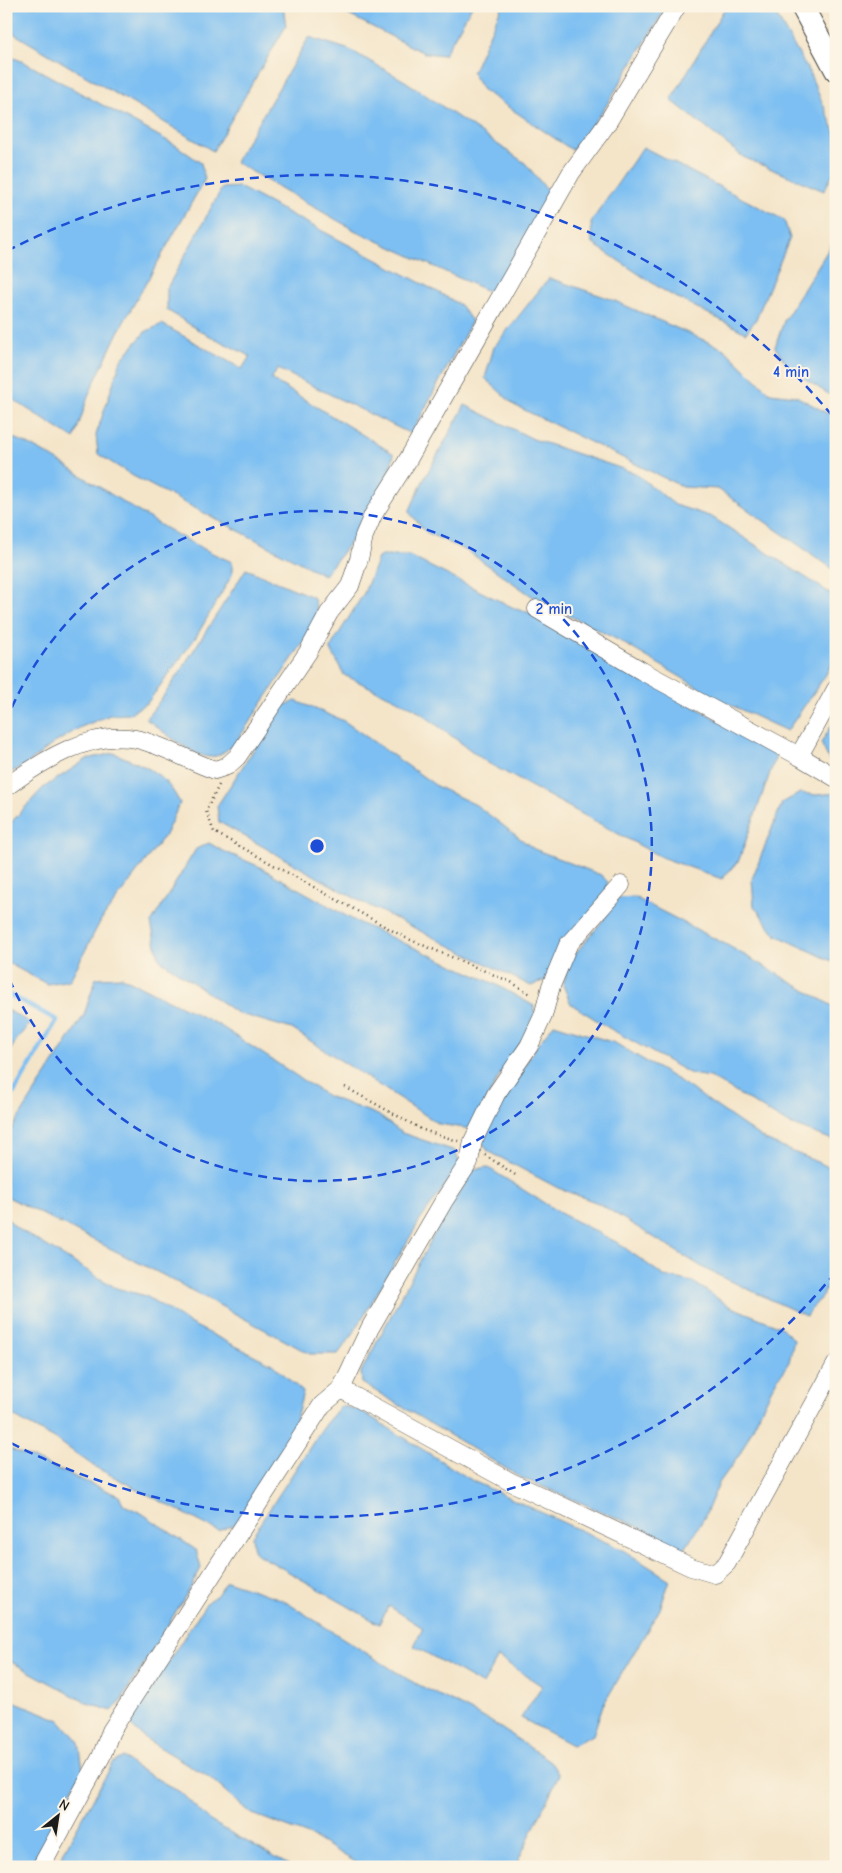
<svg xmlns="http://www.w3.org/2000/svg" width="842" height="1873" font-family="'Comic Neue',sans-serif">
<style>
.water{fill:#7dbff2;stroke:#4c6e87}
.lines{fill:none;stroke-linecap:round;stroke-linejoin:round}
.stream{stroke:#7dbff2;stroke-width:4.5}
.minor-casing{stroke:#3c3a36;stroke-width:19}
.major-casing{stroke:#3c3a36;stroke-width:24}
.path{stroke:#3c3a36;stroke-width:2.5;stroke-dasharray:1 4;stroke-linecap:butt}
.minor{stroke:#fff;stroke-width:18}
.major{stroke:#fff;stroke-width:22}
.ring{fill:none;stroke:#1d4ed8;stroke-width:2.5;stroke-dasharray:9 6}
.centre{fill:#1d4ed8;stroke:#fcf5e5;stroke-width:2.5}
.ring-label{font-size:15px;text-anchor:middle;font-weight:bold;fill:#1d4ed8;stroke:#fcf5e5;stroke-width:4;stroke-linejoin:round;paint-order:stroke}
</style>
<rect width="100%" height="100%" fill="#fcf5e5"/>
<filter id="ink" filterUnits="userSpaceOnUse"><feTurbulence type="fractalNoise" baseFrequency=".02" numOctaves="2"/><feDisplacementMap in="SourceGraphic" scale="10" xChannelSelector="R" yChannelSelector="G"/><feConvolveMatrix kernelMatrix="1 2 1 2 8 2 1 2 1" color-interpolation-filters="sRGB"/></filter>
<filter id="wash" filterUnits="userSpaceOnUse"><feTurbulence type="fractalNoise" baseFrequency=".0096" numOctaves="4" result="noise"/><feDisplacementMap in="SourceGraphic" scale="20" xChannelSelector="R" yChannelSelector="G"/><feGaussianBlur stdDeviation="1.12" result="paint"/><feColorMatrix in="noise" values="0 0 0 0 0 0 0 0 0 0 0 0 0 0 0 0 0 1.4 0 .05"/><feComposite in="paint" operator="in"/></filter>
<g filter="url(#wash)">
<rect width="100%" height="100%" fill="#f4e5c9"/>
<g class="water">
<polygon points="17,6 283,6 286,26 213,151 6,29 6,23"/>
<polygon points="331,6 472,6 444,55 424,53"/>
<polygon points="502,6 667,6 604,109 572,150 483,90 472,73"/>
<polygon points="726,6 771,6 809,72 836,134 836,167 824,191 743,157 671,100"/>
<polygon points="309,37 350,50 405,81 525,163 552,196 492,293 356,231 235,162"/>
<polygon points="6,55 24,62 177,146 201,163 205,179 117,334 89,394 74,439 6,395"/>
<polygon points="643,147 784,220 790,238 756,319 746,333 666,292 592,243 591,222"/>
<path d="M239 187 436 291 460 305 472 321 411 434 278 369 271 379 394 454C384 499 353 541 324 575L133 476 98 454 96 435 121 360 145 332 162 324 242 369 250 356 200 331 167 310V288L222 188Z"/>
<polygon points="836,237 836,399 790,369 775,347 784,321"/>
<polygon points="549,278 608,298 724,349 770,393 796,396 836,418 836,571 718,489 683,487 514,405 485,378 494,347"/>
<polygon points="465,405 533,439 635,473 675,505 712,517 836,597 836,656 825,676 787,731 718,699 618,640 536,599 469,552 426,532 409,512 423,481"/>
<path d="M6 436C33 443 66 466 90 481 136 510 182 541 232 562V575L196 637 148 702 129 714 110 715 81 727 53 744 27 764 6 775Z"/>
<polygon points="381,556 409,556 516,609 531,613 772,751 776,756 739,860 722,879 661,857 488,763 414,708 344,675 330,648 364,593 378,558"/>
<path d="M246 569 313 597C319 610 317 618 311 631L236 742C228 749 220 757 209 757 190 755 162 730 146 719L170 687Z"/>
<polygon points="296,701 344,721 438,787 476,805 534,849 601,875 608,882 605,892 545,980 531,986 360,901 219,822 217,806 282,706"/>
<polygon points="836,718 836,764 830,762 821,743"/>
<path d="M114 753C145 767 163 770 180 803L165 835 101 920 70 980 47 984 6 962V828L43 788 87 759Z"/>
<polygon points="800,793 816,795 836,793 836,963 776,935 754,906 752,879 782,803"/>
<polygon points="209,843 221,850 258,866 357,922 495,984 534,1006 536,1021 505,1065 471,1129 439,1124 292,1029 237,1013 159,959 151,923 196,849"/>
<polygon points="634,897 727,945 836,1008 836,1141 787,1123 710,1077 691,1074 609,1028 571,1004 563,985 570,960 600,924 619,898"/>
<polygon points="122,977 219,1025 327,1096 378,1115 402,1133 455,1151 460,1165 419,1222 353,1334 338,1354 310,1354 165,1276 6,1196 6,1138 84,1015 96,978"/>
<polygon points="6,1009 30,1023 17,1039 6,1058"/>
<polygon points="554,1024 615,1043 681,1082 765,1140 836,1170 836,1270 823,1295 806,1316 707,1270 598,1203 558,1188 488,1151 481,1140 537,1045"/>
<polygon points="487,1167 560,1213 618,1243 664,1276 693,1282 729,1306 781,1327 794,1340 789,1362 774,1384 740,1454 719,1483 704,1518 685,1549 648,1531 522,1478 362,1383 361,1372 442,1219 474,1170"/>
<polygon points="6,1217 17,1228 116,1288 146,1296 189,1323 272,1364 303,1392 293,1432 236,1524 218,1531 95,1467 60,1442 6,1412"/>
<polygon points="341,1406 360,1410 473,1481 623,1550 670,1580 660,1609 603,1705 593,1735 572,1745 521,1718 542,1686 498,1657 483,1685 414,1646 423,1628 389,1606 379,1624 254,1552 252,1536 325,1424"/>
<polygon points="6,1447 119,1496 124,1505 143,1514 196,1550 201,1568 191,1587 121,1701 112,1711 87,1703 6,1659"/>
<polygon points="226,1581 281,1599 409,1680 490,1721 550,1761 559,1775 515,1867 364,1867 311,1836 250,1813 209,1777 146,1739 130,1725 137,1710 207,1602 217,1595"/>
<polygon points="6,1698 60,1720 79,1742 83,1769 30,1867 6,1867"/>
<polygon points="123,1757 134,1766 180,1792 210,1821 292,1867 54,1867 59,1860 113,1763"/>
</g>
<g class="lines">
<polyline class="stream" points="6,993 57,1020 6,1106"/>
</g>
</g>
<g filter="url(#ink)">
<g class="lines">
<defs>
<g id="minor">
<polyline points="537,609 642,671 799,756 836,778"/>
<polyline points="799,756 836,689"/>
<path d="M6 787C42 761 90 730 136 739 164 745 188 761 215 770L227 766 237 757 308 652 329 613 350 586 359 559 364 536 373 515 406 463 571 173 606 125 677 6"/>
<polyline points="341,1389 511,1482 691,1567 715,1574 727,1563 836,1364"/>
<polyline points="41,1867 101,1757 111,1731 322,1405 341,1389 370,1328 445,1199 469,1162 473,1141 496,1094 529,1046 543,1016 551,986 568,945 621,885"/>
</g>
<polyline id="major" points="802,6 836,70"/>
</defs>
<use href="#minor" class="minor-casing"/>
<use href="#major" class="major-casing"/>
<g class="path">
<polyline points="219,785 206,811 214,832 406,938 511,982 532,995"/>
<polyline points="345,1087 423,1130 458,1141"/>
<polyline points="485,1155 517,1176"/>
</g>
<use href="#minor" class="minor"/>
<use href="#major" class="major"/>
</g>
</g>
<g class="ring">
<path d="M6 721A335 335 0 1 1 6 971"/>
<path d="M835 1273A671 671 0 0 1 7 1441M7 251A671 671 0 0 1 835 419"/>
</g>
<circle cx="317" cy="846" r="8" class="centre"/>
<g class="ring-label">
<text x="791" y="377">4 min</text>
<text x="554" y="614">2 min</text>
</g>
<rect width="842" height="1873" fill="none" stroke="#fcf5e5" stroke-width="25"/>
<g transform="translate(58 1816) rotate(30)" stroke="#fcf5e5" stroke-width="4" paint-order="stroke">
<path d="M0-4L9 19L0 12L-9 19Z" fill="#1c1c1c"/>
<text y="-8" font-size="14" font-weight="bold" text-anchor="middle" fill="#1c1c1c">N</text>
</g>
</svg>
